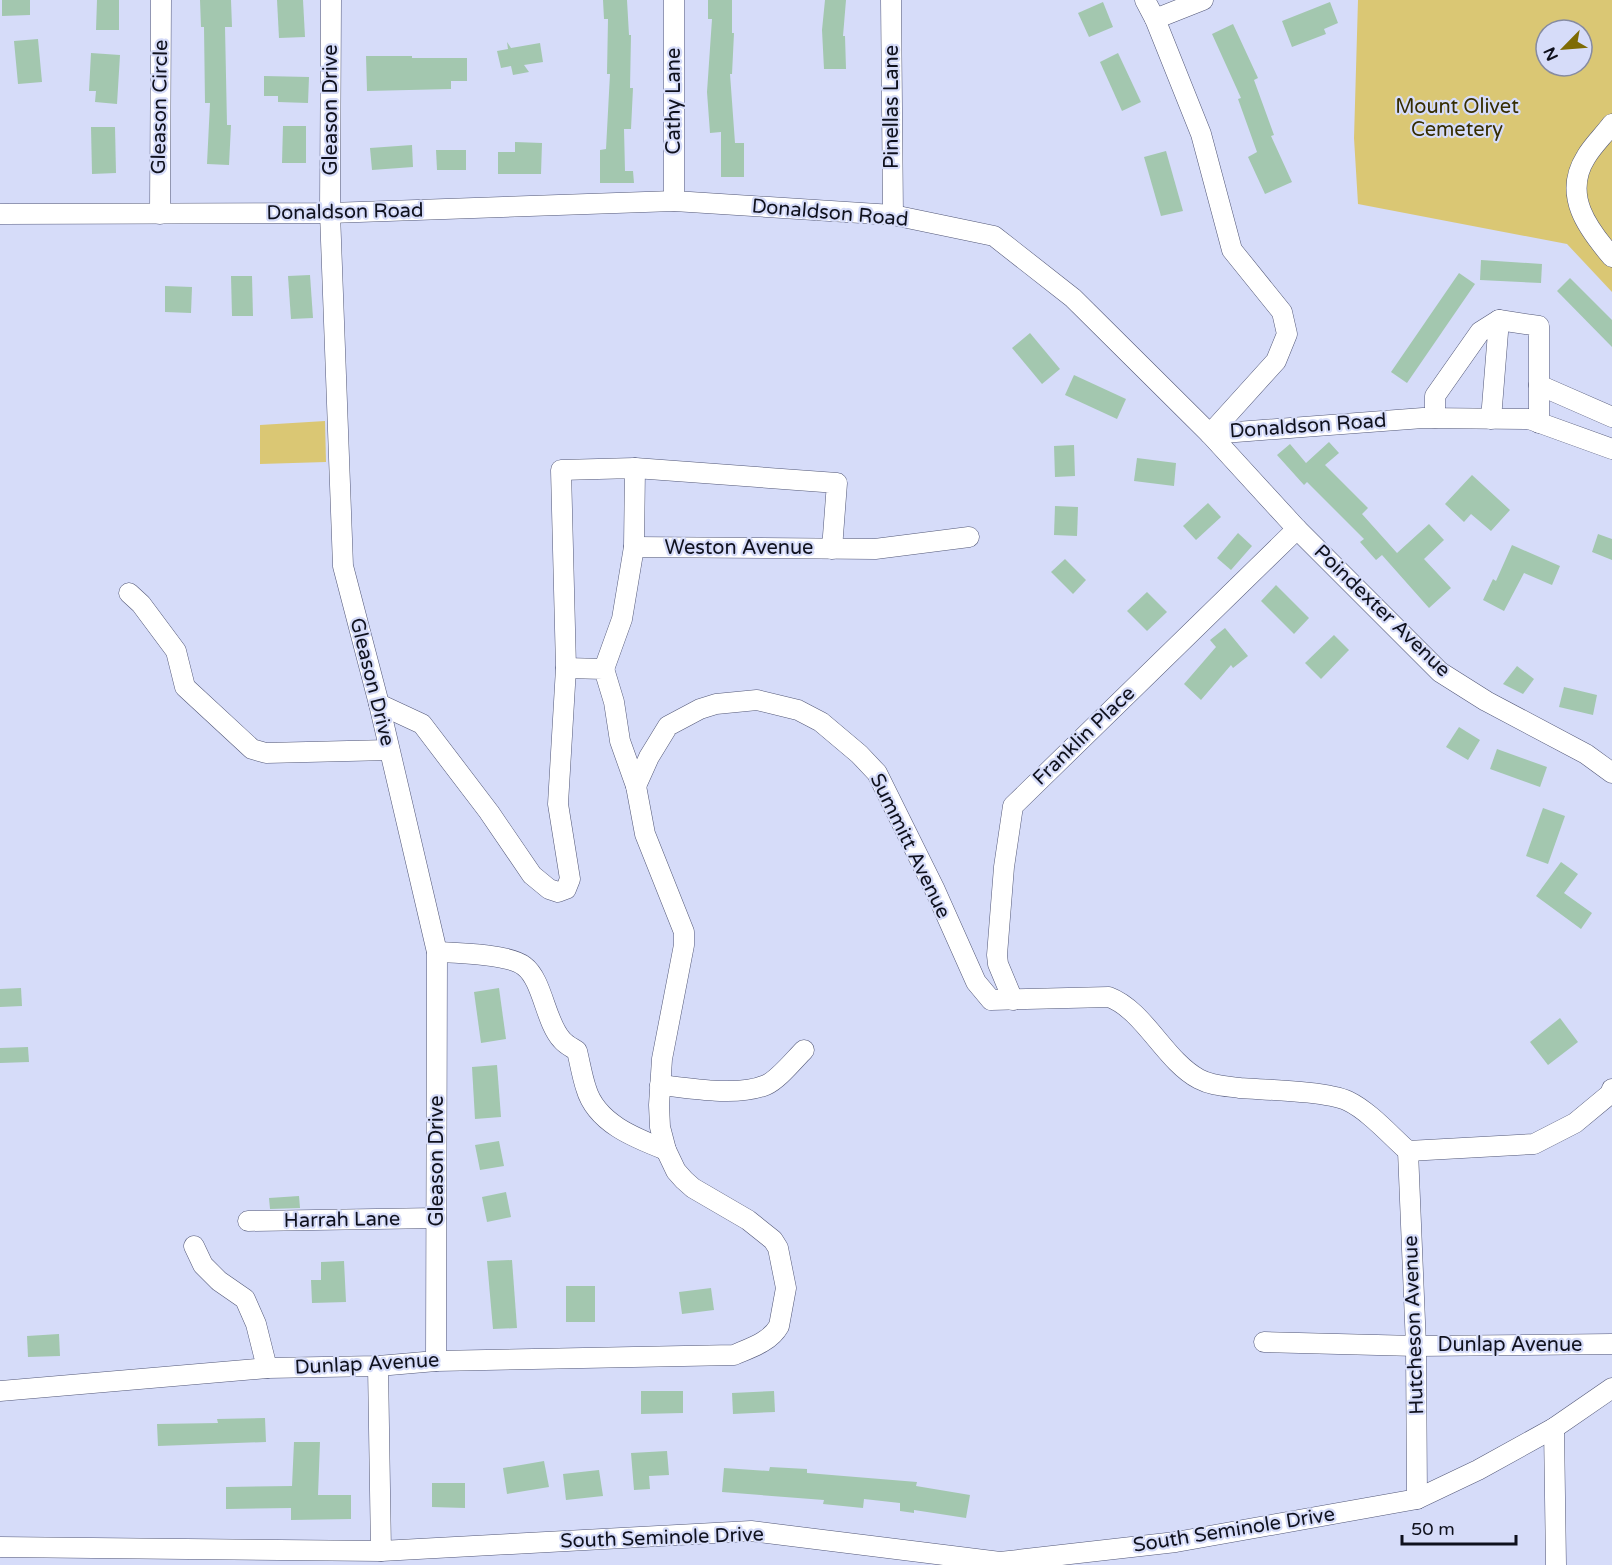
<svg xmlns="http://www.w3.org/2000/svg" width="1612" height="1565" font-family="'Varela Round',sans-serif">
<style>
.green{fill:#dac774;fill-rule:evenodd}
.building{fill:#a3c7af}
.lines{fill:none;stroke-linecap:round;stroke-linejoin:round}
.minor-casing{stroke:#525777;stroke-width:21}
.minor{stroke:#fff;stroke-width:20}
.labels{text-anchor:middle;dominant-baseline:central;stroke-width:4.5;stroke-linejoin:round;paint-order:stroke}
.street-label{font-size:20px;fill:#0f111d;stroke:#d6dcf9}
.park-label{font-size:20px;fill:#362d00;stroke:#d6dcf9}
</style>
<rect width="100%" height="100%" fill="#d6dcf9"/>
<g class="green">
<path d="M1358 0H1612V292L1567 244 1358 204 1354 138ZM1546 30H1582V66H1546Z"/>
<polygon points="325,421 326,462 260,464 260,425"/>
</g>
<g class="building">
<polygon points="2,0 30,0 30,15 2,16"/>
<polygon points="97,0 119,0 119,30 96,30"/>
<polygon points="200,0 231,0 232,27 225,27 227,125 231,125 229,165 207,164 210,103 205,103 204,27 201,27"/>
<polygon points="277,0 303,0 305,37 279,38"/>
<polygon points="603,0 627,0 629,35 631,35 630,88 633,88 631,129 624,129 625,171 633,171 634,183 600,183 600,150 606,149 610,74 607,74 608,19 604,19"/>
<polygon points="708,0 732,0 732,33 734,33 732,74 730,74 735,143 744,143 744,177 721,177 721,132 710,133 707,92 712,19 708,19"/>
<polygon points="825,0 846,0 843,36 845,36 846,69 824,69 822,30"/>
<polygon points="1103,2 1113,27 1089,37 1078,13"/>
<polygon points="1330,2 1338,23 1324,29 1326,34 1292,47 1282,21"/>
<polygon points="1233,24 1258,78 1254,80 1274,135 1271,136 1292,182 1265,194 1248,157 1257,152 1238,99 1241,98 1212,34"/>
<polygon points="38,39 42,82 18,84 14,41"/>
<polygon points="507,42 511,48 540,43 543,62 524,65 529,72 513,75 511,66 501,68 497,51 508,49"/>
<polygon points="91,53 120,55 117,104 95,102 96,91 89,91"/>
<polygon points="1118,53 1141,102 1122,111 1100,62"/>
<polygon points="366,56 412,56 412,58 467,58 467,81 451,81 451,89 367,91"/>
<polygon points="264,76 309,77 308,103 278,102 278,96 264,96"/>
<polygon points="283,126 306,126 306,163 282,163"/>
<polygon points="91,127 115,127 116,173 92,174"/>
<polygon points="515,142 542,143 541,174 498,174 498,152 515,152"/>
<polygon points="412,145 413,167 372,170 370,148"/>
<polygon points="436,150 466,150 466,170 437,170"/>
<polygon points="1166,151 1183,211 1161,216 1144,157"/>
<polygon points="1481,260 1542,264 1541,283 1480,280"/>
<polygon points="1459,273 1475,284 1407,383 1391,372"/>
<polygon points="310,275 313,318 291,319 288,276"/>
<polygon points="231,276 252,276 253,316 232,316"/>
<polygon points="1570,278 1612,320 1612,347 1557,291"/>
<polygon points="165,286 192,287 191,313 165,312"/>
<polygon points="1030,333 1060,369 1042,384 1012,348"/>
<polygon points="1074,375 1126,399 1117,419 1065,395"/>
<polygon points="1329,442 1339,453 1325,465 1368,508 1362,514 1397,553 1429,524 1444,540 1424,559 1451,588 1429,608 1382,555 1376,560 1360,542 1364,539 1307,482 1304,485 1277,455 1290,444 1306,463"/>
<polygon points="1074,445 1075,476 1055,477 1054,446"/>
<polygon points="1137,458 1176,463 1174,486 1134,481"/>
<polygon points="1472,475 1510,510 1491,531 1471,514 1464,522 1445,504"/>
<polygon points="1208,503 1221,517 1196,540 1183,526"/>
<polygon points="1055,506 1078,507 1077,536 1054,535"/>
<polygon points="1238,533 1252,546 1231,570 1217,558"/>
<polygon points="1598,534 1612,539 1612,560 1592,552"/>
<polygon points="1512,545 1560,566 1552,585 1524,573 1504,611 1483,600 1493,579 1496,581"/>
<polygon points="1065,559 1086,580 1073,594 1051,572"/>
<polygon points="1276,585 1309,618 1294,634 1261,601"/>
<polygon points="1147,592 1167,612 1147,631 1127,611"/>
<polygon points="1225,628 1248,656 1233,668 1231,665 1201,700 1184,684 1216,647 1210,640"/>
<polygon points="1334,635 1349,650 1321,679 1305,663"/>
<polygon points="1517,666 1534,679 1523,694 1503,684"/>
<polygon points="1564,687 1597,695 1593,715 1559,707"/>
<polygon points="1459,727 1480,740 1468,760 1446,747"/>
<polygon points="1497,749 1547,767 1540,787 1490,769"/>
<polygon points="1543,808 1565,816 1548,864 1526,856"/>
<polygon points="1561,862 1578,874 1564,893 1592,913 1581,929 1536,896"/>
<polygon points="21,988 22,1006 0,1007 0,989"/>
<polygon points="499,988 506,1039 481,1043 474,992"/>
<polygon points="1560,1018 1578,1042 1548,1065 1530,1042"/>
<polygon points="28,1047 29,1062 0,1063 0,1048"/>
<polygon points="497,1065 501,1117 475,1119 472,1067"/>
<polygon points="499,1141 504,1166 480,1170 475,1145"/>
<polygon points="506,1192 511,1217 487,1222 482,1197"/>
<polygon points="299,1196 300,1208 270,1209 269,1198"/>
<polygon points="512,1260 517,1328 493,1329 487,1261"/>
<polygon points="344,1261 346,1302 312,1303 311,1280 321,1280 321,1262"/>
<rect x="566" y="1286" width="29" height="36"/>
<polygon points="711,1288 714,1310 682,1314 679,1292"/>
<polygon points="59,1334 60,1356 28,1357 27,1336"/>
<polygon points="641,1391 683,1391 683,1413 641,1414"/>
<polygon points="774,1391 775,1412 733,1414 732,1393"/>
<polygon points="265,1418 266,1442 158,1446 157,1424 218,1423 217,1419"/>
<polygon points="294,1442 320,1442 318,1495 351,1495 351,1519 291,1520 291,1508 226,1509 226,1487 292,1486"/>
<polygon points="667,1451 669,1475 649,1476 650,1489 634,1490 631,1453"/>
<polygon points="544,1461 549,1487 507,1494 503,1468"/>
<polygon points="770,1467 807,1469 807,1473 917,1482 916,1486 970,1495 966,1518 914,1510 914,1513 900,1511 900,1503 864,1499 863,1508 823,1504 824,1500 722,1492 724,1468 769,1471"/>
<polygon points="599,1470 603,1496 566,1500 563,1474"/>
<polygon points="432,1483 465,1483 465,1508 432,1507"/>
</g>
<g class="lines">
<defs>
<g id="minor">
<polyline points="331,0 330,213 343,566 379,704 437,952 436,1361"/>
<polyline points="891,0 893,215"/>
<polyline points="1145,0 1155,19 1201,134 1232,250 1282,312 1287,334 1276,361 1210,434 1297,529 1440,672 1486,701 1586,754 1612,773"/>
<polyline points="1155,19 1203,0"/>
<path d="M1612 124C1604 135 1593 145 1586 157 1562 195 1588 229 1612 257"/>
<polyline points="674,201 674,0"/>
<polyline points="0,214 330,213 674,201 893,215 994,236 1073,298 1210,434 1423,418 1529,419 1612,449"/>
<polyline points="160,214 161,0"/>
<polyline points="1499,320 1539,326 1539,423"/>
<polyline points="1539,385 1612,417"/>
<polyline points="1435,418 1435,396 1480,332 1499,320 1491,419"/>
<polyline points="635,468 837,483 832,549"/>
<polyline points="129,593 141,604 176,651 185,687 252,749 266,753 389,750"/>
<polyline points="604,669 622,619 634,547 875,549 969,537"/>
<polyline points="379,704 422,724 489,812 532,875 549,889 558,892 566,889 570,879 558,804 566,668 561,470 635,468 634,547"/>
<path d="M636 786 649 757 668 726 700 709 716 704 757 700 798 710 821 722 859 754 877 773 935 890 976 982 991 1000 1109 997C1144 1010 1165 1061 1199 1079 1212 1086 1226 1086 1240 1088 1267 1090 1326 1091 1348 1101 1369 1111 1391 1136 1408 1151L1534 1144 1575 1123 1610 1094 1612 1089"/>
<path d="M437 952C458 953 509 954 524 966 543 980 545 1022 562 1040 566 1045 573 1048 577 1051 580 1063 582 1076 586 1088 596 1123 635 1138 666 1150"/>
<polyline points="1013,1000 998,964 997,955 1004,867 1013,806 1297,529"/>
<path d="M660 1085C691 1088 737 1097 766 1085 778 1080 794 1060 804 1050"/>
<polyline points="1408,1151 1416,1346 1417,1499"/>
<polyline points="248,1221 436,1218"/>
<polyline points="194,1246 203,1265 219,1281 245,1299 256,1324 267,1368"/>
<polyline points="1264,1342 1416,1346 1612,1344"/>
<polyline points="378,1366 381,1551"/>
<path d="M0 1391 267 1368 378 1366 436 1361 734 1355C750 1348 770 1342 779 1326L786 1288 778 1248 773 1240 748 1220 693 1188 684 1180 676 1171 666 1150 660 1127 659 1105 662 1059 684 945V932L645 834 636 786 620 741 614 702 604 669 566 668"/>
<polyline points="1554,1428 1556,1565"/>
<polyline points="0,1547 381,1551 751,1531 1000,1562 1176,1542 1417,1499 1478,1470 1554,1428 1612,1388"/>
</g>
</defs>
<use href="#minor" class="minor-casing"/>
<use href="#minor" class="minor"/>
</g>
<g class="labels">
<g class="street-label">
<text transform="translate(674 101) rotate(-90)">Cathy Lane</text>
<text transform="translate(160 107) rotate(-89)">Gleason Circle</text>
<text transform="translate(892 107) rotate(-90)">Pinellas Lane</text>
<text transform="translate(331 110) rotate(-90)">Gleason Drive</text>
<text transform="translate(345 212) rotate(-1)">Donaldson Road</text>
<text transform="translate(830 213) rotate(5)">Donaldson Road</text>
<text transform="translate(1308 426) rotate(-4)">Donaldson Road</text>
<text x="739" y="548">Weston Avenue</text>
<text transform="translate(1382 611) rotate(44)">Poindexter Avenue</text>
<text transform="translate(372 682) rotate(76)">Gleason Drive</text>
<text transform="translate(1084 736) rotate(-44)">Franklin Place</text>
<text transform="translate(910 846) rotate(64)">Summitt Avenue</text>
<text transform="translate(437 1161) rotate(-90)">Gleason Drive</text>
<text transform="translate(342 1220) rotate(-1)">Harrah Lane</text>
<text transform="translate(1414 1325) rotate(-92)">Hutcheson Avenue</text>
<text x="1510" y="1345">Dunlap Avenue</text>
<text transform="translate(367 1364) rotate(-3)">Dunlap Avenue</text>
<text transform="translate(1234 1530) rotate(-9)">South Seminole Drive</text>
<text transform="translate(662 1538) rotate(-2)">South Seminole Drive</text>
</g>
<g class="park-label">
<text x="1457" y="107">Mount Olivet<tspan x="1457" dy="23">Cemetery</tspan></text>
</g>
</g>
<g transform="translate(1564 48) rotate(245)"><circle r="28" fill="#d6dcf9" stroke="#868ba1" stroke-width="1.5"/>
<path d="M0-4.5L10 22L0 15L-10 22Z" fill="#7e6b05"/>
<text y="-9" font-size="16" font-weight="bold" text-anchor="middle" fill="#0f111d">N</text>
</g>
<path d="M1402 1535v9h114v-9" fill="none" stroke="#0f111d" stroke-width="3"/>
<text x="1411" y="1535" font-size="18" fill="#0f111d" stroke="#d6dcf9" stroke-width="4.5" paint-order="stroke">50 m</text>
</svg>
